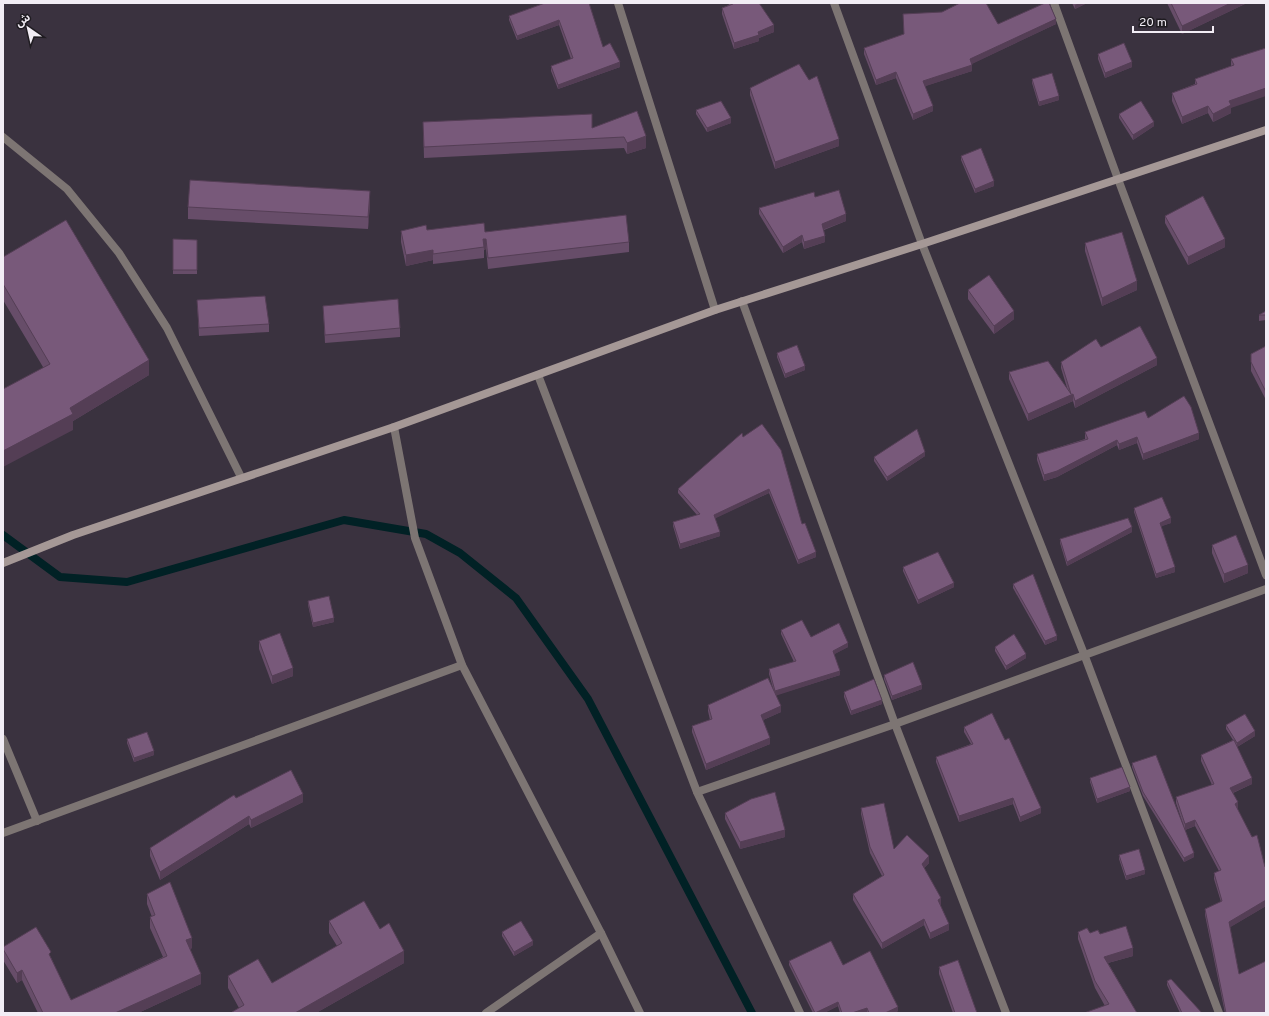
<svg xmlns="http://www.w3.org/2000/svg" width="1269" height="1016" font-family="Overpass,'Noto Sans Arabic',sans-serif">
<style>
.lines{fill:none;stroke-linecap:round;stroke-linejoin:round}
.stream{stroke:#012125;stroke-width:8}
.street{stroke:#7d7573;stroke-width:8}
.secondary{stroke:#a59896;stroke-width:8}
.wall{fill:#674d69}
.shaded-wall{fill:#543e55}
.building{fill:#78597a;stroke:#543e55}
</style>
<rect width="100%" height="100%" fill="#3a323f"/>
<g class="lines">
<polyline class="stream" points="3,535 60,577 127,582 344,520 426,534 460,553 516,598 588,699 752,1013"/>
<g class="street">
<polyline points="618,3 715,310"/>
<polyline points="834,3 922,244 1084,654 1219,1013"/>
<polyline points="1054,3 1118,179 1266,575"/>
<polyline points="3,137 67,189 119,253 167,328 241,477"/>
<polyline points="742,301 895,724 1006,1013"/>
<polyline points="538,375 697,792 800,1013"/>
<polyline points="394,427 415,538 462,665 601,933 640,1013"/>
<polyline points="3,739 37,821"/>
<polyline points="697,792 895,724 1266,589"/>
<polyline points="3,833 462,665"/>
<polyline points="486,1013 601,933"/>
</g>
<polyline class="secondary" points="3,563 73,535 394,427 715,310 922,244 1266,130"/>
</g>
<g class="wall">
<polygon points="545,3 603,47 620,67 558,89 551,71 551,66 571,59 559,25 517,40 509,20 509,16"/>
<polygon points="728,3 759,3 774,32 759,38 759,41 734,49 722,14 722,8 729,5"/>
<polygon points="1072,3 1087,3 1075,9"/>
<polygon points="1167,3 1247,3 1182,34"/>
<polygon points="998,24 1056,24 971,64 972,71 925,86 933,111 913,120 896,78 876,85 864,54 864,48"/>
<polygon points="1266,48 1231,108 1231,113 1213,122 1208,113 1182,124 1172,101 1172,93 1195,84 1195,79 1231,66 1231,59"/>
<polygon points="1098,54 1132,67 1105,78 1098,59"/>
<polygon points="1032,79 1059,100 1039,106 1032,83"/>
<polygon points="750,88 839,146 775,169 750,95"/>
<polygon points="696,110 731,123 707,132 696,114"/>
<polygon points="1119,114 1154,126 1133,140 1119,118"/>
<polygon points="423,122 592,128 646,136 646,148 627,154 624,148 424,158"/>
<polygon points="961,156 994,186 975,193 961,160"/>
<polygon points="815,197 846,221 824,230 825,242 804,249 802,242 783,253 759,214 759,208"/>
<polygon points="370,203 368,229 188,219 188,207"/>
<polygon points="1165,216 1225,247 1188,265 1165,223"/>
<polygon points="427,230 485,232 629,242 629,252 488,269 486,249 484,250 484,258 433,264 433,260 406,266 401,242 401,231"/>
<polygon points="173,239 197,240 197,274 173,274"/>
<polygon points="1085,243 1137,290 1102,306 1085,251"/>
<polygon points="3,257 149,375 73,421 73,430 43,367 3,300"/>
<polygon points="968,290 1014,319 994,334 968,299"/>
<polygon points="197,300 269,324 269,332 199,336"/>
<polygon points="323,306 400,328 400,337 325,343"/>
<polygon points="1266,311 1266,320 1259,321 1259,315"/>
<polygon points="1266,346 1266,400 1251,371 1251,354"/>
<polygon points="1101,347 1157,365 1075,408 1073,401 1028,421 1009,379 1009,372 1067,388 1061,368 1061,362"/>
<polygon points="777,353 805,370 785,378 777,357"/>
<polygon points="1148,418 1199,439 1143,460 1137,443 1119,450 1117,445 1057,477 1044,481 1037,460 1037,454 1085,439 1085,432"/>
<polygon points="743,437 802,524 816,557 798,564 769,493 715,518 720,536 680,549 673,526 673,522 697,515 678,493 678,489"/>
<polygon points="925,456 887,481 874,461 874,457"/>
<polygon points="1134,508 1171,523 1161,526 1175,572 1156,578 1134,512"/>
<polygon points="1132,532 1067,566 1060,543 1060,539"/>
<polygon points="1212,545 1248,573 1224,583 1212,553"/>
<polygon points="903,567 954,587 918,604 903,571"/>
<polygon points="1013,584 1057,640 1045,645 1013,588"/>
<polygon points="308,601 334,622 313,627 308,605"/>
<polygon points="781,630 848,647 834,654 840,675 776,695 781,712 763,720 770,744 706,770 692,732 692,726 710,720 708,711 708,705 774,692 769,674 769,669 794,662 781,634"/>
<polygon points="259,641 293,676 272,684 259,649"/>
<polygon points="995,647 1026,658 1006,670 995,651"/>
<polygon points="884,675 922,689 892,700 884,679"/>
<polygon points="844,692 882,704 851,715 844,697"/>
<polygon points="1226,725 1255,736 1237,747 1252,784 1233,793 1238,808 1237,808 1265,867 1266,866 1266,906 1230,927 1239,974 1266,1013 1225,1013 1205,915 1205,909 1221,902 1214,879 1214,873 1219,871 1195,826 1185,830 1176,803 1176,797 1212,785 1201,761 1201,755 1233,740 1226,729"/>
<polygon points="964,727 1041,813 1020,822 1013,804 959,822 936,762 936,757 971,744 964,732"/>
<polygon points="127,739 154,755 134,762 127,743"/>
<polygon points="1132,763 1194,857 1184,862 1143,796 1132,767"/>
<polygon points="1090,778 1130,791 1097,803 1090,782"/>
<polygon points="236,798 303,802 251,828 249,824 160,880 150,856 150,848"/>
<polygon points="861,808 894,849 929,863 924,868 941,904 940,905 949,930 930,939 924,925 882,949 853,900 853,894 882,876 870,853 861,814"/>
<polygon points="725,813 785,837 740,849 725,819"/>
<polygon points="1119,855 1145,874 1126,880 1119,859"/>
<polygon points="147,894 192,948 190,949 201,984 138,1013 38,1013 22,980 17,983 3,960 3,947 51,958 71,1000 163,957 150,928 150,917 152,917 147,904"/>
<polygon points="329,921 380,929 404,963 316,1013 232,1013 232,1012 239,1008 228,988 228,976 272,983 337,946 329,933"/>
<polygon points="502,932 533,945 514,956 502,936"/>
<polygon points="1078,932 1100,934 1133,956 1108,963 1137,1013 1105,1006 1095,988 1078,939"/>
<polygon points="789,961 843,965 898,1011 894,1013 867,1013 867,1012 864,1013 840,1013 838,1006 824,1013 813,1013 789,965"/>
<polygon points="939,967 977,1013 953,1013 939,974"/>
<polygon points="1167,981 1202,1013 1180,1013 1167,985"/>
</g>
<g class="shaded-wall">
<polygon points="1079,3 1087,3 1075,9 1075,5"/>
<polygon points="1231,3 1247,3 1182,34 1182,26"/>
<polygon points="1056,19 1056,24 970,65 970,59"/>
<polygon points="559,20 559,25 517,40 517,36"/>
<polygon points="774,25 774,32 759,38 759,41 734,49 734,43"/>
<polygon points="620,62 620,67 558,89 558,85"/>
<polygon points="1132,62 1132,67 1105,78 1105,73"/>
<polygon points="972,65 972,71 923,87 923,81"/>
<polygon points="896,72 896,78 876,85 876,80"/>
<polygon points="1266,88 1266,96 1231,108 1231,113 1213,122 1213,114 1229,101"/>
<polygon points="1059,96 1059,100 1039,106 1039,102"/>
<polygon points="933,106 933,111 913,120 913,114"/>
<polygon points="1208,106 1208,113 1182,124 1182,117"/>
<polygon points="731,118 731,123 707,132 707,128"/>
<polygon points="1154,122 1154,126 1133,140 1133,135"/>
<polygon points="646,136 646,148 627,154 627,143"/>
<polygon points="839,139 839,146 775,169 775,162"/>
<polygon points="994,181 994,186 975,193 975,189"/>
<polygon points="370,191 370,203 368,229 368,217"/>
<polygon points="846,214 846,221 822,230 822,224"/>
<polygon points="802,235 802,242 783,253 783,247"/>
<polygon points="825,236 825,242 804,249 804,242"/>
<polygon points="483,239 486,239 486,249 484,250"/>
<polygon points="1225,239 1225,247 1188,265 1188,257"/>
<polygon points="433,250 433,260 406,266 406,255"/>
<polygon points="1137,281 1137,290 1102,306 1102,298"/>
<polygon points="1014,311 1014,319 994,334 994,326"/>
<polygon points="1157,358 1157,365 1075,408 1075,401"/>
<polygon points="149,360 149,375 73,421 73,430 3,467 3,451 70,408"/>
<polygon points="805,366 805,370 785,378 785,374"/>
<polygon points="1073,394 1073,401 1028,421 1028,414"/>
<polygon points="1199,433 1199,439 1143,460 1143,454"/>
<polygon points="1137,437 1137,443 1119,450 1119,444"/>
<polygon points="1117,440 1117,445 1057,477 1044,481 1044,475"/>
<polygon points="925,452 925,456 887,481 887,477"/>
<polygon points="769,489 769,493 714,519 714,515"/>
<polygon points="1171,518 1171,523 1160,527 1160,523"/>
<polygon points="1132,527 1132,532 1067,566 1067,562"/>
<polygon points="720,532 720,536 680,549 680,544"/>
<polygon points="816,552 816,557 798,564 798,560"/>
<polygon points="1248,565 1248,573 1224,583 1224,574"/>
<polygon points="1175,567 1175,572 1156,578 1156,574"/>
<polygon points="954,583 954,587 918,604 918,600"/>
<polygon points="334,618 334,622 313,627 313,623"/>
<polygon points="1057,636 1057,640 1045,645 1045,641"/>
<polygon points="848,643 848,647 833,655 833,651"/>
<polygon points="1026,654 1026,658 1006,670 1006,666"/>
<polygon points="293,668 293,676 272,684 272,676"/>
<polygon points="840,671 840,675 775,696 775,691"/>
<polygon points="922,685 922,689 892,700 892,696"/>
<polygon points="882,700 882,704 851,715 851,711"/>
<polygon points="781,706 781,712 761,721 761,715"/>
<polygon points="1255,731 1255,736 1237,747 1237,743"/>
<polygon points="770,738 770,744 706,770 706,764"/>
<polygon points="154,751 154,755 134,762 134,758"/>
<polygon points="1252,778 1252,784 1230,794 1230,788"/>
<polygon points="1130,787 1130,791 1097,803 1097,799"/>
<polygon points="303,794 303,802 251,828 251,820"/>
<polygon points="1013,798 1013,804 959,822 959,816"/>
<polygon points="1238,802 1238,808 1235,810 1235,804"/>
<polygon points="1041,808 1041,813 1020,822 1020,817"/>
<polygon points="249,816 249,824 160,880 160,872"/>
<polygon points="1195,820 1195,826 1185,830 1185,824"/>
<polygon points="785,830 785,837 740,849 740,842"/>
<polygon points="1194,853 1194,857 1184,862 1184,858"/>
<polygon points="929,856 929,863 922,870 922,864"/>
<polygon points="1145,870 1145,874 1126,880 1126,876"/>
<polygon points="941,898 941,904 938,906 938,900"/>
<polygon points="1266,900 1266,906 1229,928 1229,922"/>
<polygon points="924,919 924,925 882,949 882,943"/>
<polygon points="949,924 949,930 930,939 930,933"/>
<polygon points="192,938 192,948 186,951 186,940"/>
<polygon points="533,941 533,945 514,956 514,952"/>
<polygon points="1133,948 1133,956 1104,964 1104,957"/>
<polygon points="404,951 404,963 316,1013 295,1013"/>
<polygon points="22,970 22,980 17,983 17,973"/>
<polygon points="201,974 201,984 138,1013 115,1013"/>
<polygon points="838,1002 838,1006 824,1013 815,1013"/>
<polygon points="898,1007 898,1011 894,1013 885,1013"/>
<polygon points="867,1008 867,1012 864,1013 852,1013"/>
</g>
<g class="building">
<polygon points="545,3 589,3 603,47 610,43 620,62 558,85 551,66 573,58 559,20 517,36 509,16"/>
<polygon points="732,3 759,3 774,25 758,32 759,35 734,43 722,8 733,4"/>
<polygon points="960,3 986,3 998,24 1045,3 1049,3 1056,19 970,59 972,65 923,81 933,106 913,114 896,72 876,80 864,48 904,34 903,14 942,12"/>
<polygon points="1171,3 1231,3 1182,26"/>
<polygon points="1124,43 1132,62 1105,73 1098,54"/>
<polygon points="1266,48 1266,88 1229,101 1231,105 1213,114 1208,106 1182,117 1172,93 1197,84 1195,79 1234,65 1231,59"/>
<polygon points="799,64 809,80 817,76 839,139 775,162 750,88"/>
<polygon points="1052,73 1059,96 1039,102 1032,79"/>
<polygon points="721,101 731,118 707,128 696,110"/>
<polygon points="1141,101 1154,122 1133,135 1119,114"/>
<polygon points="637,111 646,136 627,143 624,137 424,147 423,122 592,114 592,128"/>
<polygon points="981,148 994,181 975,189 961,156"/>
<polygon points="190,180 370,191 368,217 188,207"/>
<polygon points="839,190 846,214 822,224 825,236 804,242 802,235 783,247 759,208 814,192 815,197"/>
<polygon points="1203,196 1225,239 1188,257 1165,216"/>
<polygon points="626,215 629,242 488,258 486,239 483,239 484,247 433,254 433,250 406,255 401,231 426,225 427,230 484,223 485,232"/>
<polygon points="66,220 149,360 70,408 73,414 3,451 3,389 50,364 3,284 3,257"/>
<polygon points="1122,232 1137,281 1102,298 1085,243"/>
<polygon points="173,239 197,240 197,270 173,270"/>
<polygon points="989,275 1014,311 994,326 968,290"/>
<polygon points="265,296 269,324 199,328 197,300"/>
<polygon points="398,299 400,328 325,335 323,306"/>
<polygon points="1266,311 1266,315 1259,315"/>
<polygon points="1140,326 1157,358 1075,401 1073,394 1028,414 1009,372 1048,361 1071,394 1061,362 1096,339 1101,347"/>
<polygon points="797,345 805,366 785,374 777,353"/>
<polygon points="1266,346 1266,392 1251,362 1251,354"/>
<polygon points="1184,396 1191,407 1199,433 1143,454 1137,437 1119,444 1117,440 1057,471 1044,475 1037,454 1088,439 1085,432 1145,411 1148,418"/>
<polygon points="762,424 781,450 802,524 805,523 816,552 798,560 769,489 714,515 720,532 680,544 673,522 700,514 678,489 742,433 743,437"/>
<polygon points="917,429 925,452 887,477 874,457"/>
<polygon points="1162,497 1171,518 1160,523 1175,567 1156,574 1134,508"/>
<polygon points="1128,518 1132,527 1067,562 1060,539"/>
<polygon points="1236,535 1248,565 1224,574 1212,545"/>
<polygon points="938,552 954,583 918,600 903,567"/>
<polygon points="1033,574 1057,636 1045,641 1013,584"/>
<polygon points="329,596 334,618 313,623 308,601"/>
<polygon points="802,620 811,637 839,623 848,643 833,651 840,671 775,691 769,669 796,661 781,630"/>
<polygon points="280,633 293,668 272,676 259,641"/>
<polygon points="1014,634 1026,654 1006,666 995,647"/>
<polygon points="913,662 922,685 892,696 884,675"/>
<polygon points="768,678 781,706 761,715 770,738 706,764 692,726 712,719 708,705"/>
<polygon points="874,679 882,700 851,711 844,692"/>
<polygon points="992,713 1005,740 1009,738 1041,808 1020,817 1013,798 959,816 936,757 973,744 964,727"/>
<polygon points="1245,714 1255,731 1237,743 1226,725"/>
<polygon points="147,732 154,751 134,758 127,739"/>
<polygon points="1234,740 1252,778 1230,788 1238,802 1235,804 1252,837 1257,835 1265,867 1266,866 1266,900 1229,922 1239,974 1266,961 1266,1013 1226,1013 1205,909 1222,901 1214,873 1221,870 1195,820 1185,824 1176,797 1214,784 1201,755"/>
<polygon points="1156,755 1194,853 1184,858 1143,792 1132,763"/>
<polygon points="1122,767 1130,787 1097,799 1090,778"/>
<polygon points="291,770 303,794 251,820 249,816 160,872 150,848 234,795 236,798"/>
<polygon points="775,792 785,830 740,842 725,813 751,799"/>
<polygon points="884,803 894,849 907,835 929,856 922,864 941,898 938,900 949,924 930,933 924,919 882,943 853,894 884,875 870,847 861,808"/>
<polygon points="1139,849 1145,870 1126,876 1119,855"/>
<polygon points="170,882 192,938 186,940 201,974 115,1013 43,1013 22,970 17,973 3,949 3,947 36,927 51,952 49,954 71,1000 167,956 150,917 155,915 147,894"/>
<polygon points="364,901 380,929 389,923 404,951 295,1013 233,1013 232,1012 244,1005 228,976 258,959 272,983 342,943 329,921"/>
<polygon points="521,921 533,941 514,952 502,932"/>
<polygon points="1126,926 1133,948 1104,957 1137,1013 1084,1013 1109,1004 1095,981 1078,932 1087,928 1090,933 1098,930 1100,934"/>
<polygon points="831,941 843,965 870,951 898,1007 885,1013 869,1013 867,1008 852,1013 842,1013 838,1002 815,1013 789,961"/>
<polygon points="958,960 977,1013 955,1013 939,967"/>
<polygon points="1171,979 1202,1013 1182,1013 1167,981"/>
</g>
<rect width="1269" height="1016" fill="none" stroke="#f2edf5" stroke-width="8"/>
<g transform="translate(28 28) rotate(326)" stroke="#1f1c21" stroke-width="3" paint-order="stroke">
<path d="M0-3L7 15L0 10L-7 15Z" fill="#f2edf5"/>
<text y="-6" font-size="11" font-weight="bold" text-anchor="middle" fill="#f2edf5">ش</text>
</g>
<path d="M1133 26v6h80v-6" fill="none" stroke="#f2edf5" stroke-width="2"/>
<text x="1139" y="26" font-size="12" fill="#f2edf5" stroke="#1f1c21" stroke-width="3" paint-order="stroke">20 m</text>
</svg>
